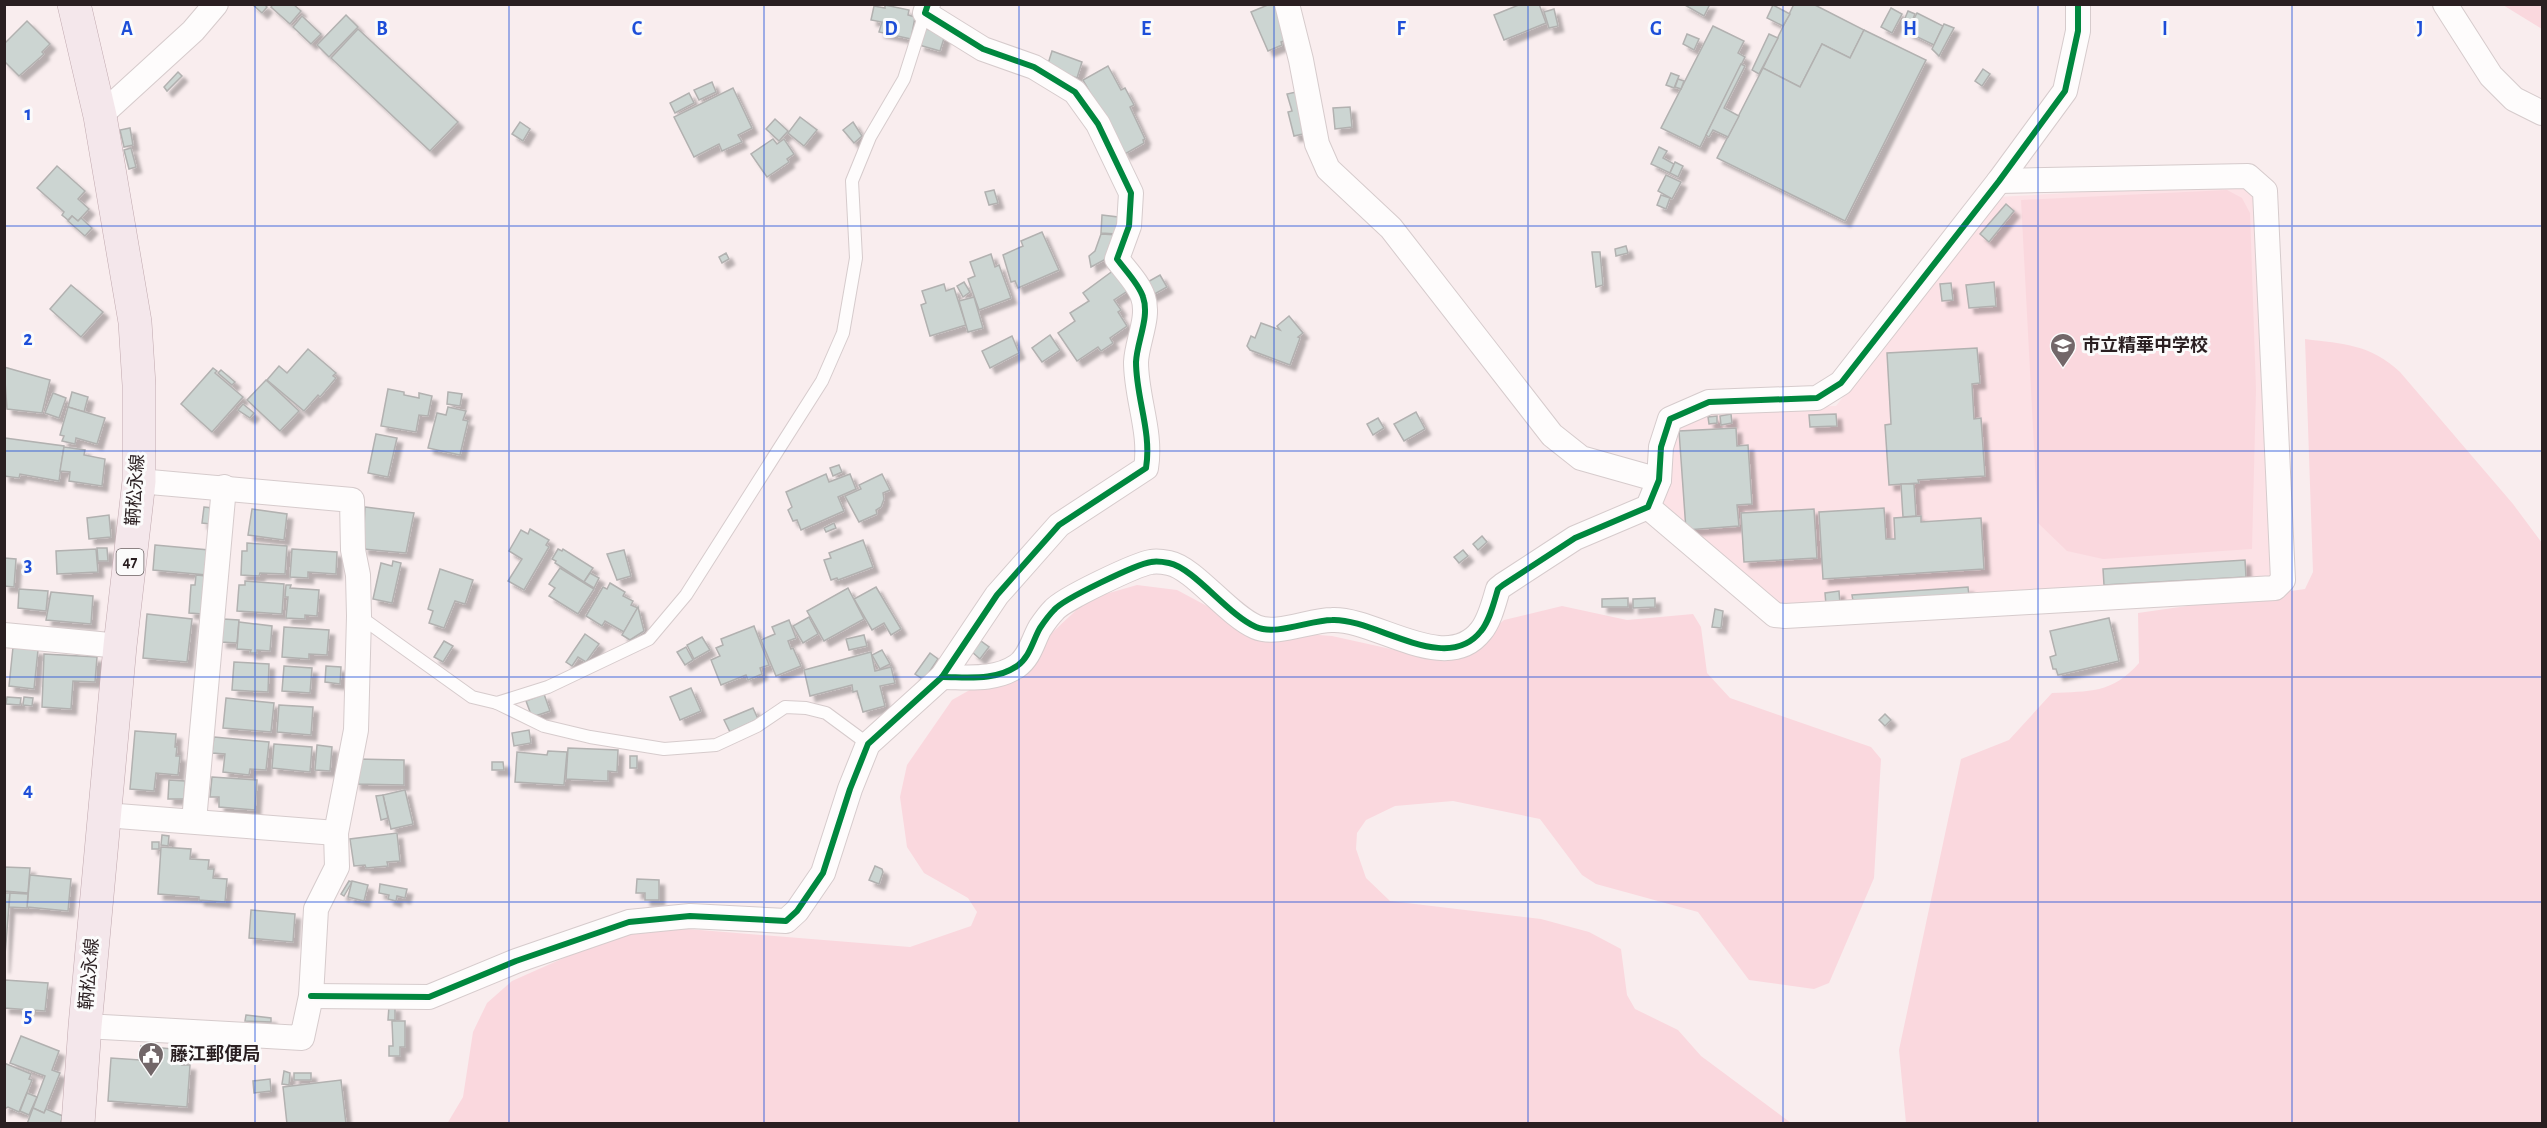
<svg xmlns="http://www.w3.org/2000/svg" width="2547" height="1128" font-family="'Alegreya Sans','Noto Sans JP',sans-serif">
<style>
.built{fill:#fce2e6}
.green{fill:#fad8de}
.building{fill:#ccd5d2;stroke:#b2b1b0;stroke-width:1.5;filter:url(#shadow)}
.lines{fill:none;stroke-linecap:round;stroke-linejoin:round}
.service-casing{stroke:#d6cbcc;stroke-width:14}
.minor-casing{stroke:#d6cbcc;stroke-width:26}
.primary-casing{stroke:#c0a8ae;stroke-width:34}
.service{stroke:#fefcfc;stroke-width:12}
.minor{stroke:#fefcfc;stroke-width:24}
.primary{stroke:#f4e7eb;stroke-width:33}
.cycleway-casing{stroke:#fbfbfb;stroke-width:10}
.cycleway{stroke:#00873e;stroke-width:6}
.grid{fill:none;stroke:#1d4ed8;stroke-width:1.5;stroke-opacity:0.55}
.labels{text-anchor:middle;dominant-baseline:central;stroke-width:6;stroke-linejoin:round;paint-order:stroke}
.shield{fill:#fbfbfb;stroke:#696162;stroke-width:1.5}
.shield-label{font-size:16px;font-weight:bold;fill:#2a1f21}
.poi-label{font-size:18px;font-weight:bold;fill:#2a1f21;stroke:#fbfbfb;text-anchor:start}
.street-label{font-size:18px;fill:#2a1f21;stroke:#fbfbfb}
.grid-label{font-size:20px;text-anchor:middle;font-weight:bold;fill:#1d4ed8;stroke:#fbfbfb;stroke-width:6;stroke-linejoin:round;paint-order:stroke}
</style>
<defs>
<filter id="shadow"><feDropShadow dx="5.5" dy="5.5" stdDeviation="1.5" flood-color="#0004"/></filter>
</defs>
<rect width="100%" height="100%" fill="#f9edee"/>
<polygon class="built" points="2237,183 2254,198 2259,331 2274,565 2272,576 1780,606 1663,506 1675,424 1700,414 1763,408 1836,406 1998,197"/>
<g class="green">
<polygon points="2503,5 2542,5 2542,29"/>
<polygon points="2227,190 2242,198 2250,213 2256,390 2252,549 2103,559 2067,551 2038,523 2021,200"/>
<path d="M2305 339C2344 344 2370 344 2400 372L2513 504 2542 543V1123H1906L1899 1050 1961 759 2009 740 2052 693C2089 691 2112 694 2139 663L2138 613 2305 589 2313 572Z"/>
<polygon points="1137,585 1177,590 1252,630 1332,636 1418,655 1480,640 1504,620 1562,606 1627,620 1693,614 1701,627 1707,673 1730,698 1871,747 1881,759 1874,878 1829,983 1814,989 1749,980 1698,912 1596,884 1582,875 1540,819 1453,801 1395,806 1366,820 1357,833 1356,849 1366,878 1390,901 1541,919 1589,932 1621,949 1627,995 1635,1009 1678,1030 1701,1056 1791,1123 447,1124 463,1097 473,1032 487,1003 512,981 622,932 688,929 910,947 971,926 977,912 968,898 924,873 907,847 900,797 907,765 952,700 1023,660 1088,599"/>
</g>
<g class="building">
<polygon points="252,4 264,4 267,7 262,13"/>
<polygon points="273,4 293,4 301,11 290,24 271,7"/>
<polygon points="1270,4 1283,4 1296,36 1281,42 1282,45 1268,51 1251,12"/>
<polygon points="1521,4 1539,4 1546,23 1504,40 1494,15"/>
<polygon points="1683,4 1710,4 1704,16"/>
<polygon points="1794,4 1813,4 1864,30 1850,58 1822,44 1800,87 1763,68"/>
<polygon points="885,5 909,10 908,15 915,17 911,39 879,32 882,22 871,20 874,6 885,8"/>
<polygon points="1773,5 1790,14 1783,26 1767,18"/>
<polygon points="1891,8 1902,14 1892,33 1881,27"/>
<polygon points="1554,9 1558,26 1549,28 1544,12"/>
<polygon points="1908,11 1915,14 1909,28 1902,25"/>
<polygon points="1917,13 1943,26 1934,45 1907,32"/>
<polygon points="346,15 358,27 329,57 317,45"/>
<polygon points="302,16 321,34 311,44 293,27"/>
<polygon points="27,21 50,44 42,52 44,54 19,76 4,61 4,44"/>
<polygon points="1944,24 1954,28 1939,56 1932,49"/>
<polygon points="1713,26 1744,41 1738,53 1745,57 1700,147 1661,128"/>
<polygon points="924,28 945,35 940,51 919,45"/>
<polygon points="358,29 458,122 430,151 331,58"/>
<polygon points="1864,30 1926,60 1845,221 1717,158 1763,68 1800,87 1822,44 1850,58"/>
<polygon points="1687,34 1699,39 1694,50 1683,44"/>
<polygon points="1769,34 1778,38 1759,74 1752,70"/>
<polygon points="1052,51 1082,62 1077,78 1047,67"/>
<polygon points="1741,64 1745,66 1724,108 1739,116 1728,137 1713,130 1709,137 1706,135"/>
<polygon points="1108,66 1121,90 1125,88 1134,105 1130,107 1145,139 1143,140 1144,143 1125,154 1083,80"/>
<polygon points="1983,69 1990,74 1982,86 1975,81"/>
<polygon points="178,72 182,76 167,91 164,87"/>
<polygon points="1671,73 1679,76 1674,88 1666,85"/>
<polygon points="1678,79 1684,81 1681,89 1675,87"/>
<polygon points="712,82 716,92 699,100 694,90"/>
<polygon points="733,88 752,128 738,135 742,142 722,151 719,144 694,157 674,117"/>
<polygon points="1310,89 1316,131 1294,136 1288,112 1292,111 1287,94"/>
<polygon points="689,93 694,103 675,113 670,103"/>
<polygon points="1350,107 1352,127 1335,129 1333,108"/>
<polygon points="800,117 817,130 804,146 788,133"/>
<polygon points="775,119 788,131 779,141 766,129"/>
<polygon points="520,122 530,129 523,141 512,134"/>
<polygon points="853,122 862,136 854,143 843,130"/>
<polygon points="130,128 133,145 124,147 120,130"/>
<polygon points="773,139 777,144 784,139 794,154 787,159 789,162 767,177 751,154"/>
<polygon points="1659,147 1667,151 1663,158 1674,164 1670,173 1651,164"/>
<polygon points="131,148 136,167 129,169 124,150"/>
<polygon points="1675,162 1683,166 1678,177 1670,173"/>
<polygon points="57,166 85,191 78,199 89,209 78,221 72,216 68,220 62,215 64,212 37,188"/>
<polygon points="1666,175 1681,182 1672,199 1658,191"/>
<polygon points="994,190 998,203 989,205 985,192"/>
<polygon points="1661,195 1670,198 1666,209 1657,205"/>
<polygon points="2006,204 2014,211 1989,242 1980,234"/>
<polygon points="1102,215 1118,217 1117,234 1101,233"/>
<polygon points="72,216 78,221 81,218 92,228 85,236 68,221"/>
<polygon points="1042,232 1059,270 1018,288 1015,281 1011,282 1003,255 1023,246 1021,241"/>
<polygon points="1101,234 1118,235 1117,244 1104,260 1091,267 1089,256 1095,251"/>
<polygon points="1626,246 1628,253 1616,256 1615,249"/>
<polygon points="1592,252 1600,252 1603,285 1596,287"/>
<polygon points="726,253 729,259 722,263 719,257"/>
<polygon points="991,254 995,267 999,265 1011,298 979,310 968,279 975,276 970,262"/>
<polygon points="1114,270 1129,290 1114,300 1121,310 1118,312 1127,326 1110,338 1113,343 1101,351 1098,347 1077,361 1058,333 1075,321 1070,313 1089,301 1083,293"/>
<polygon points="1160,275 1167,287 1151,296 1144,284"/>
<polygon points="964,282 970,292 963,297 957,286"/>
<polygon points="1994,282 1996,306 1969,308 1966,285"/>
<polygon points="1951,283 1953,300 1942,301 1940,284"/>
<polygon points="944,284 946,291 954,288 966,325 930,336 921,305 926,303 922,291"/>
<polygon points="71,285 103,312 81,337 50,309"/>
<polygon points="974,297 983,328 968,332 959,301"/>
<polygon points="1289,316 1303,333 1298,337 1300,338 1290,365 1250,350 1247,346 1251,336 1255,338 1261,323 1280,330 1277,326"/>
<polygon points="1050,335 1060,350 1042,362 1032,348"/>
<polygon points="1012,336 1019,353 990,368 982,351"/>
<polygon points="1977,348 1980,383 1972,384 1974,419 1981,418 1985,476 1918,480 1919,483 1889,485 1885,425 1891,424 1887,353"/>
<polygon points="308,349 336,373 333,376 336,378 320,397 318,395 304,411 267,380 279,366 287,373"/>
<polygon points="4,367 50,380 42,413 7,409"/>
<polygon points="213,368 217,371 215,373 243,397 212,432 181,404"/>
<polygon points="221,370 235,382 232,385 218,373"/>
<polygon points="266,380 299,411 280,431 247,400"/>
<polygon points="388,389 404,392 404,395 419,398 419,393 432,396 428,416 419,415 416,432 381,426"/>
<polygon points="72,392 88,397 84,412 68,407"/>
<polygon points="448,392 462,394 460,406 447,404"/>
<polygon points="53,393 66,398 59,418 45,413"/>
<polygon points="243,404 254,413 250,418 238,410"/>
<polygon points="68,407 105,418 97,444 76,438 75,444 62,441 64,436 60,435"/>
<polygon points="448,407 466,411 463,420 468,421 460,455 428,448 437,413 446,415"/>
<polygon points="1416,412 1425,429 1404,441 1394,424"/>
<polygon points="1731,414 1732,423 1721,425 1720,416"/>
<polygon points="1836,414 1837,426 1810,427 1809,415"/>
<polygon points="1717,416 1717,423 1709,424 1708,417"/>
<polygon points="1378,418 1384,428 1373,435 1367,424"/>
<polygon points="1736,428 1737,446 1748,445 1752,504 1737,505 1739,526 1686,530 1679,431"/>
<polygon points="376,434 397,438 388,477 368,473"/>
<polygon points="5,438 64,446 59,481 20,474 19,478 4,476"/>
<polygon points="64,447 85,450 84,455 105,459 102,486 69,481 70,472 60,471"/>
<polygon points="839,465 842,472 833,476 830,468"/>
<polygon points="826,474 829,482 850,474 856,489 838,497 844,511 801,530 797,520 793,521 788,510 792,507 786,492"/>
<polygon points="882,474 890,490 883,493 884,499 881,507 876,510 877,514 859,522 845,496 861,489 859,485"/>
<polygon points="1901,484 1914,484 1916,516 1903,517"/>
<polygon points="204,507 212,508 210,524 202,523"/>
<polygon points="365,507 414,513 406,553 363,549"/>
<polygon points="1884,508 1886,539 1895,539 1894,518 1921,516 1921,522 1981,518 1984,569 1823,579 1819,512"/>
<polygon points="252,509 287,514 284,540 248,535"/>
<polygon points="1814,509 1817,558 1744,562 1741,513"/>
<polygon points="109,515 111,537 89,539 87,518"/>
<polygon points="834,523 836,528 826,532 824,528"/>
<polygon points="530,529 549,540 546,545 549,547 524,590 508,581 522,559 509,551 521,530 528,534"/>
<polygon points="1482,536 1487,542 1478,550 1473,544"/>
<polygon points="863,540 873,567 838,580 837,578 831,580 824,560 831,558 829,553"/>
<polygon points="247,543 287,546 285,574 260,573 259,576 241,575 242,551 247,551"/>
<polygon points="155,545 209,550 207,575 153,570"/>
<polygon points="97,548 107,548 108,561 98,561"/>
<polygon points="96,549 98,572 57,574 56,551"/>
<polygon points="292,549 337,552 336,574 308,572 308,578 290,577"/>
<polygon points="558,549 562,551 563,549 593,568 584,582 555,563 556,561 552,559"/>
<polygon points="624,550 631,576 617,580 607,554"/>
<polygon points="1463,550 1468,556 1459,563 1454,557"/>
<polygon points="4,558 16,559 14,587 4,586"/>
<polygon points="2245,560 2246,577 2104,585 2103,569"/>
<polygon points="393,561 401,563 392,603 373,599 381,563 392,566"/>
<polygon points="560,568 594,589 578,614 549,596 555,588 549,584"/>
<polygon points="440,569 473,580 465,604 455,601 444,628 429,623 433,611 428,609"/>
<polygon points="590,573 599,578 594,588 584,582"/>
<polygon points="196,575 206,576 203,614 189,613 191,585 195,585"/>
<polygon points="245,581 284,584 282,614 237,611 239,585 245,585"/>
<polygon points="610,583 625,592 623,596 633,601 631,605 638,608 624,632 605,621 602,626 586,616 603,587 607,589"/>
<polygon points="286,585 291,585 290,588 319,590 317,616 305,615 305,619 286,618 288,597 285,597"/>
<polygon points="876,587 901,629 891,635 884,623 872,630 854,599"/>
<polygon points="1968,587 1969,596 1853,601 1852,595"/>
<polygon points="848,588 864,619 824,641 807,611"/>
<polygon points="19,589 48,591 46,611 18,608"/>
<polygon points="1839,591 1840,604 1826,605 1825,593"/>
<polygon points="51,592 93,596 91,624 46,620"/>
<polygon points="1628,598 1628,607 1602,607 1602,599"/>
<polygon points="1655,598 1655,607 1633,608 1633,599"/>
<polygon points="638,607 644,631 630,640 622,635"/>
<polygon points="1715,609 1723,611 1721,628 1712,627"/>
<polygon points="147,614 192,619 187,662 143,658"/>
<polygon points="809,617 818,634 803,643 793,626"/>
<polygon points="2109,618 2119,661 2058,675 2056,669 2053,669 2050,657 2056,655 2050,631"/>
<polygon points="223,619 239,620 237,643 221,642"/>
<polygon points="789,620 796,638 788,641 791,649 793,648 801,666 776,676 761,640 775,634 772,627"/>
<polygon points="239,622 272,626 270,651 257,650 257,653 250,653 251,650 237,649"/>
<polygon points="754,626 769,665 760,668 762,674 748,680 746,675 721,685 711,660 720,656 716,648 723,645 721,639"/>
<polygon points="284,627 329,630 327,655 309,654 309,659 282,657"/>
<polygon points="585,634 599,644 586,662 578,657 572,666 566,662"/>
<polygon points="864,635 867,646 849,650 846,639"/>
<polygon points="702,637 710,650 694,659 687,645"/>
<polygon points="444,641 453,646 443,662 434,657"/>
<polygon points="981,641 989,647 980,659 972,652"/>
<polygon points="13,647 38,650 34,689 9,686"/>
<polygon points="686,647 693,660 685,665 677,652"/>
<polygon points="882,650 890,664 880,669 872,655"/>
<polygon points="871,652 875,671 891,667 895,683 880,686 885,706 863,712 857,691 853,692 852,685 810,696 804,670"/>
<polygon points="930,653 938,659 924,680 915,674"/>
<polygon points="44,654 97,657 95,682 73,681 71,709 42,707"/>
<polygon points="234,662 269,664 268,692 232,690"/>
<polygon points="284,666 312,668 310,693 282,691"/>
<polygon points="326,666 341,667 340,684 325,682"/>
<polygon points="691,688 701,711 680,720 670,697"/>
<polygon points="544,694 550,711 532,717 526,701"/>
<polygon points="7,697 21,698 20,705 6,704"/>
<polygon points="24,697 33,698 32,706 23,705"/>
<polygon points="226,698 274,703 271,732 223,728"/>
<polygon points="279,705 313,707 311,735 277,732"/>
<polygon points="753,708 758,719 730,732 724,720"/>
<polygon points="1885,714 1891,720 1885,726 1879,720"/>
<polygon points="529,730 531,743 514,746 512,733"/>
<polygon points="135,731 176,734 175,747 177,747 176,756 180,756 178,775 156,773 154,791 130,789"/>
<polygon points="214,737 269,742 266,770 250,769 249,775 223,772 225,754 212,753"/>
<polygon points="274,744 312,747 310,772 272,768"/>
<polygon points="317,745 332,747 330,771 315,770"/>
<polygon points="568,748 618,750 617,772 608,771 608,781 566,779"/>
<polygon points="548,751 567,752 564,785 515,782 517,752 547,755"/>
<rect x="630" y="756" width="7" height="12"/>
<polygon points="356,759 404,760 404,785 355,784"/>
<polygon points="492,762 503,762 504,770 492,770"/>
<polygon points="212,777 257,780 255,810 219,807 219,797 210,797"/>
<polygon points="169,780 185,781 184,799 168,799"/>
<polygon points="405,790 413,824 391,829 383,795"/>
<polygon points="383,795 388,818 381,820 376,796"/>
<polygon points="397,833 400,861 387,862 388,866 366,868 365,865 354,866 350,839"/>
<polygon points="162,835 169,836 168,846 161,845"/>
<rect x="152" y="842" width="7" height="7"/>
<polygon points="161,847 191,849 190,859 209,860 208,869 214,869 213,878 227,879 225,902 199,900 199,897 158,894"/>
<polygon points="875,866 882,869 883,872 879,884 869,880"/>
<polygon points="4,867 30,868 28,893 4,891"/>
<polygon points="30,875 71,879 68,911 27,907"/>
<polygon points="637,879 659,880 659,900 645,900 645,893 636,893"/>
<polygon points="349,881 352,882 344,896 341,894"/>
<polygon points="352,881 368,885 364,901 348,897"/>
<polygon points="380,884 407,889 405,898 397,896 396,901 388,899 389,895 379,893"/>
<polygon points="4,893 10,893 4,968"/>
<polygon points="10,893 28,894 27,908 9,907"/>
<polygon points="251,910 295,914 293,942 249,938"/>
<polygon points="5,980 48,983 45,1011 4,1008"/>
<polygon points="389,1006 395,1006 395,1020 388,1020"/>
<polygon points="246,1015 271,1018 271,1022 245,1021"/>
<polygon points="392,1021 405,1021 405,1047 400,1047 400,1056 389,1056 389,1046 393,1046"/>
<polygon points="21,1036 59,1051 52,1070 60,1073 44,1113 33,1108 45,1076 10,1063"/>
<polygon points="141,1046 183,1050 182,1065 190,1065 187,1107 108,1101 111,1058 140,1060"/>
<polygon points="4,1063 31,1074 29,1079 32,1080 19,1112 8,1107 4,1109"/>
<polygon points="284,1071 290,1073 289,1085 282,1084"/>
<rect x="294" y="1073" width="17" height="7"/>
<polygon points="270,1079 271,1091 254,1093 253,1081"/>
<polygon points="341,1080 346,1124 287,1124 283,1087"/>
<polygon points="27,1093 37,1097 29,1115 20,1111"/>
<polygon points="33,1108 44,1113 46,1109 63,1116 60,1124 27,1124"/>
</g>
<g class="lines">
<defs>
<g id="service">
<polyline points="359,616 472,697 497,703 548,687 649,639 686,595 822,381 843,333 856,258 852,181 870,137 904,79 925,13"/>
<polyline points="497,703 544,726 590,737 664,749 716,745 757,726 785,707 806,708 826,713 868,744"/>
</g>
<g id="minor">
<polyline points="1287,4 1301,60 1317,144 1328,169 1391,228 1552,435 1581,458 1659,480"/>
<polyline points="2445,4 2491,76 2514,99 2542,113"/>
<polyline points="100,116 193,31 216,4"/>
<polyline points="1648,507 1775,615 1785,616 2275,588 2283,580 2265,191 2248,176 1999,181"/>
<polyline points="4,635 120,646"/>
<path d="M942 677C968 677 995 681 1017 666 1030 657 1033 640 1040 628 1044 622 1049 615 1054 610 1063 599 1137 564 1151 562 1156 561 1164 562 1169 563 1194 568 1228 615 1256 627 1276 636 1310 620 1332 620 1375 618 1446 676 1481 631 1490 620 1494 602 1498 589L1503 585 1575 538 1648 507 1659 480 1661 447 1670 419 1709 402 1817 398 1841 383 1999 181 2065 91 2078 31V4"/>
<polyline points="105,815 336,833"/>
<polyline points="194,821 224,487"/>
<path d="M311 996 429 997 516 961 629 922 690 916 786 921 797 911 823 873 850 789 868 744 942 677 997 595 1059 525 1146 468C1152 432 1136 398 1136 362 1137 341 1150 317 1143 297 1139 284 1125 270 1117 259L1129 226 1131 193 1098 124 1075 92 1034 67 983 49 925 13 928 4"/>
<polyline points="85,1026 302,1038 311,996 316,909 337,867 336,833 356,730 359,616 358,575 353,550 352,500 139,481"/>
</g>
<polyline id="primary" points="74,4 100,116 135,322 139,385 139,481 120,646 85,1026 78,1124"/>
</defs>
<use href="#service" class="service-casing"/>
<use href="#minor" class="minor-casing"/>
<use href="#primary" class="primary-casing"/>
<use href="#service" class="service"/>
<use href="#minor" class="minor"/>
<use href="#primary" class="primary"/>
<defs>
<g id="cycleway">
<path d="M942 677C968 677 995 681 1017 666 1030 657 1033 640 1040 628 1044 622 1049 615 1054 610 1063 599 1137 564 1151 562 1156 561 1164 562 1169 563 1194 568 1228 615 1256 627 1276 636 1310 620 1332 620 1375 618 1446 676 1481 631 1490 620 1494 602 1498 589L1503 585 1575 538 1648 507 1659 480 1661 447 1670 419 1709 402 1817 398 1841 383 1999 181 2065 91 2078 31V4"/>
<path d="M311 996 429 997 516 961 629 922 690 916 786 921 797 911 823 873 850 789 868 744 942 677 997 595 1059 525 1146 468C1152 432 1136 398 1136 362 1137 341 1150 317 1143 297 1139 284 1125 270 1117 259L1129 226 1131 193 1098 124 1075 92 1034 67 983 49 925 13 928 4"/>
</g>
</defs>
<use href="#cycleway" class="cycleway-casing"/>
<use href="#cycleway" class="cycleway"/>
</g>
<path class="grid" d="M255 4V1124M509 4V1124M764 4V1124M1019 4V1124M1274 4V1124M1528 4V1124M1783 4V1124M2038 4V1124M2292 4V1124M4 226H2542M4 451H2542M4 677H2542M4 902H2542"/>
<defs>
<symbol id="school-pin" viewBox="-11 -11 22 30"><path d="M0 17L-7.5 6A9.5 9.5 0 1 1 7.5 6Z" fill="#726769" stroke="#fbfbfb"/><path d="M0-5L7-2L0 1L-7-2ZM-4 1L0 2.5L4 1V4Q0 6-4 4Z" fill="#fff"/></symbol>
<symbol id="civic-pin" viewBox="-11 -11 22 30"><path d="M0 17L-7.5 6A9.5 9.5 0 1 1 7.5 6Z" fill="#726769" stroke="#fbfbfb"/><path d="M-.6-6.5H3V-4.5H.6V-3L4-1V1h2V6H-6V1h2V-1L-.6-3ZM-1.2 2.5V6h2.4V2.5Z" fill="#fff"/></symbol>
</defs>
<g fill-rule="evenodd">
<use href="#school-pin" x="2048" y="331" width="30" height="40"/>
<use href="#civic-pin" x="136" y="1040" width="30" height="40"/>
</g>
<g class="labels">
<rect class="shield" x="116.5" y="549" width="27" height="26" rx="4.5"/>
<g class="shield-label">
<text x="130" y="562">47</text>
</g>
<g class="poi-label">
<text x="2082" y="346">市立精華中学校</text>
<text x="170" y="1055">藤江郵便局</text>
</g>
<g class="street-label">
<text transform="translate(136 490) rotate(-86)">鞆松永線</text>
<text transform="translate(90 974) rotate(-85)">鞆松永線</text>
</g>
</g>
<g class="grid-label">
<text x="127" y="35">A</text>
<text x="382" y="35">B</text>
<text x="637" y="35">C</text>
<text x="891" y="35">D</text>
<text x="1146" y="35">E</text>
<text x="1401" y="35">F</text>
<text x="1656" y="35">G</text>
<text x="1910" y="35">H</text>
<text x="2165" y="35">I</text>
<text x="2420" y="35">J</text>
<text x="28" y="120">1</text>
<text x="28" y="345">2</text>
<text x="28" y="571">3</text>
<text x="28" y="796">4</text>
<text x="28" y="1022">5</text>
</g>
<rect width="2547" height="1128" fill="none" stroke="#2a1f21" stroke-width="12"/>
</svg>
